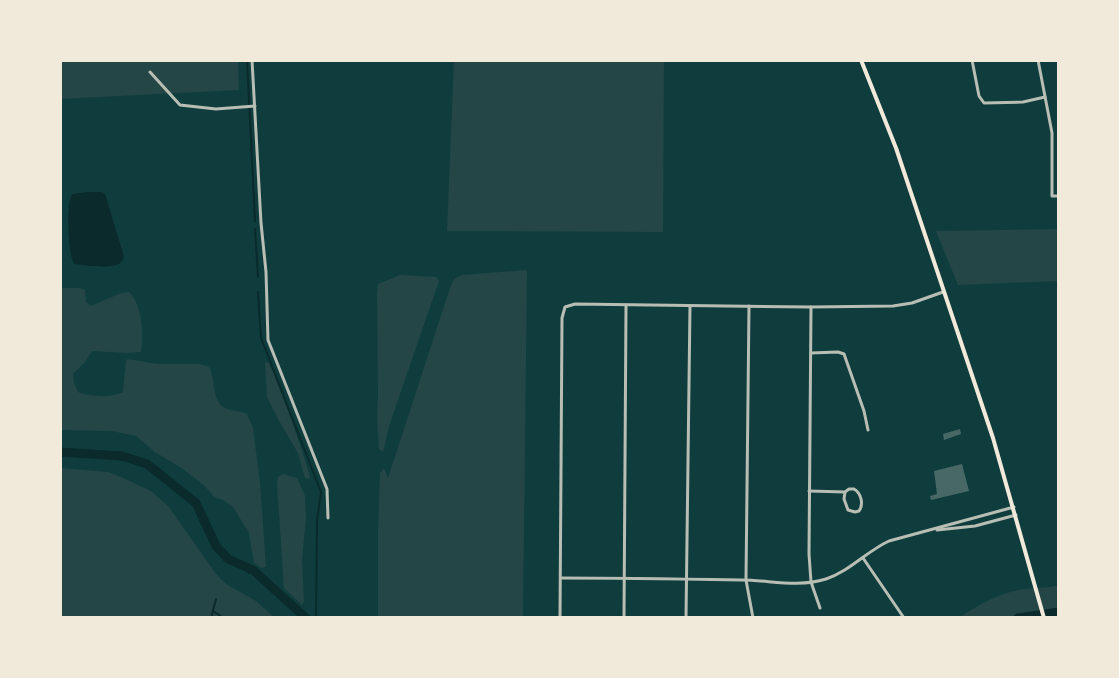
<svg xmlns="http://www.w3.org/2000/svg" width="1119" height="678" font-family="'DejaVu Sans',sans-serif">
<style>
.green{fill:#244646}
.water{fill:#0a2a2b}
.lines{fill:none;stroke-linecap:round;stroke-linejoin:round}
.stream{stroke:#0a2a2b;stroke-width:2}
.river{stroke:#0a2a2b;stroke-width:9}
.building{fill:#486865}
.minor{stroke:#b8beb3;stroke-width:3}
.secondary{stroke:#f1e9da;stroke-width:4}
</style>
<rect width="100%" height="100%" fill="#0f3d3e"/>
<g class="green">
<polygon points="60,60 238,60 239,90 60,99"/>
<polygon points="454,60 664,60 663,232 447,231"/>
<polygon points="1059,229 1059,281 958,285 936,231"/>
<polygon points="527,270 523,618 378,618 378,531 380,473 384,468 388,478 450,288 454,279 462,275"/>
<polygon points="400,275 437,277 439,281 389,426 383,452 379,449 377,418 378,395 377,293 378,284"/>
<path d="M60 288H80L85 290 86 302 91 306 121 293 129 292C142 304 144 334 141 352L127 353 92 351 85 362 73 374 74 383 78 392C91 397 110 398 123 392L126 361 128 359 157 364H200L209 367C216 379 211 403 227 409 234 411 240 411 247 414L253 428 260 483 266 567 261 568 254 563 249 533 233 507 223 500 214 497 205 486 183 469 155 452 136 436 112 431 60 430Z"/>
<path d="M265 362 269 363C285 400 298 437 310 476L309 479 305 478 298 453 278 419 267 397Z"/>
<polygon points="60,468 108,472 121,477 151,491 169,507 216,574 226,584 256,601 275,618 60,618"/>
<polygon points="283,474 297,478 305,496 306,519 302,560 304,601 302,605 284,588 277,483 278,477"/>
<path d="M1059 585V618H959C977 605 998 594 1019 590 1033 587 1046 589 1059 585Z"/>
</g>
<path class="water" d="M87 192H102L105 194 124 256C123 258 123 261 121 262 115 270 84 265 74 264 68 252 67 213 70 199L72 194Z"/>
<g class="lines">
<g class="stream">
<polyline points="247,60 255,221"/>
<polyline points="255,229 258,277"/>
<polyline points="258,292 261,338 321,492 317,521 316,618"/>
<polyline points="249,573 253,570"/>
<polyline points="213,611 222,617"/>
<polyline points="211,618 216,599"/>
</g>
<g class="river">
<polyline points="60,452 122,456 147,464 196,503 216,546 228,559 253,570 306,618"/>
<polyline points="1018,618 1059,612"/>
</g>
</g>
<g class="building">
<polygon points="960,429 961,434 944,440 943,434"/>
<polygon points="962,464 969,491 931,500 930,496 937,494 934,471"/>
</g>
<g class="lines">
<g class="minor">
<polyline points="252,60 261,223 266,272 268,340 327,489 328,518"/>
<polyline points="972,60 979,96 984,103 1023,102 1045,97"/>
<polyline points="1038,60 1052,133 1052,196 1059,196"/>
<polyline points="150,72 180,105 216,109 255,106"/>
<polyline points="749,306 746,580 753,618"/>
<polyline points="811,307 809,554 811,582 820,608"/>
<polyline points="811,353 838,352 844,354 864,411 868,430"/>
<path d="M809 491 845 492 849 489H854C861 493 864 504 859 511L855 512 848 510 844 499 845 492"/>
<polyline points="937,530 975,526 1016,515"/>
<polyline points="863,558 904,618"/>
<path d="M562 578C621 578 681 579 741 580 770 580 797 588 826 579 850 571 867 551 889 541L1014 507"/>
<polyline points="560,618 562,318 565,307 575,304 811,307 893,306 912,303 943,292"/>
<polyline points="624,618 626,306"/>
<polyline points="686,618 690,306"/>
</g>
<polyline class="secondary" points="861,60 896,148 993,438 1044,618"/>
</g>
<rect width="1119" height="678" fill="none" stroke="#f1e9da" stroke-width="124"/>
</svg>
